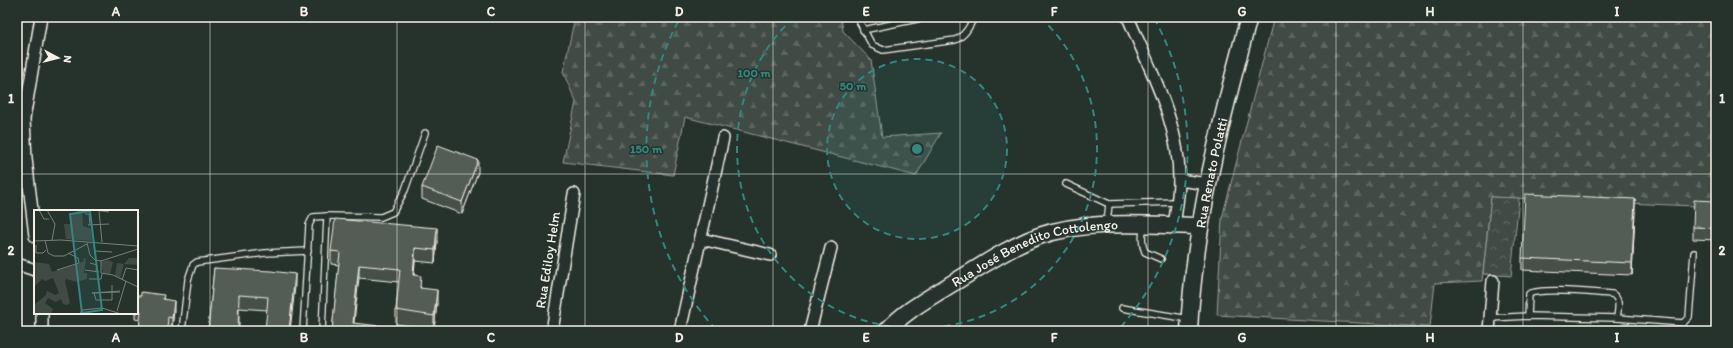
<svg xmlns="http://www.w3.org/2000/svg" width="1733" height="348" font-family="Itim,sans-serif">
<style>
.forest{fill:url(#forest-firs);stroke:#9a9e96}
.park{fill:url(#park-crowns);stroke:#9a9e96}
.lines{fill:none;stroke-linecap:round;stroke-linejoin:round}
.service-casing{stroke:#f4f1e8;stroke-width:8}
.minor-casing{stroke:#f4f1e8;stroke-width:14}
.secondary-casing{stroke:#f4f1e8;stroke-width:19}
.service{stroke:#26332d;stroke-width:5.5}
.minor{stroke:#26332d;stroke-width:11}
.secondary{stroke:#26332d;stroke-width:16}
.wall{fill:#474f49;stroke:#f4f1e8}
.shaded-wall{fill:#39403c;stroke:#f4f1e8}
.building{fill:#525c55;stroke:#f4f1e8}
.grid{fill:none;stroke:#f4f1e8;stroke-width:1;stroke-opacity:0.55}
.ring{fill:none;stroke:#318880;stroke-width:2;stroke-dasharray:7 5}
.labels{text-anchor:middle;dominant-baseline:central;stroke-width:3;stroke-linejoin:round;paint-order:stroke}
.street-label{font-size:14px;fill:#f4f1e8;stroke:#26332d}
.inset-road{fill:none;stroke:#787f78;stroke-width:1}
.view{fill:#318880;fill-opacity:0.15;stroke:#318880;stroke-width:2}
.inset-edge{fill:none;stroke:#f4f1e8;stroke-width:2}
.centre{fill:#318880;stroke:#26332d;stroke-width:2}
.ring-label{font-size:12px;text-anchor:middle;font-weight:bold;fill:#318880;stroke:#26332d;stroke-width:3;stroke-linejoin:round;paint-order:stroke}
.neatline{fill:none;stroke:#f4f1e8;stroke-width:1.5}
.grid-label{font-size:13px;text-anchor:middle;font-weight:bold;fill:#f4f1e8}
</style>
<defs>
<pattern id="forest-firs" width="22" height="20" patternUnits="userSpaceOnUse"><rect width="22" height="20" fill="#414b45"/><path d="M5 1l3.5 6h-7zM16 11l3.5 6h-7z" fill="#5d6560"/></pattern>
<pattern id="park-crowns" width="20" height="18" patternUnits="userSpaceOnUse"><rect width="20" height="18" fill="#414b45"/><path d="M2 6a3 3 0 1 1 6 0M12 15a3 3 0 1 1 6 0" fill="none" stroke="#5d6560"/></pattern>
</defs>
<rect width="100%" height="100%" fill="#26332d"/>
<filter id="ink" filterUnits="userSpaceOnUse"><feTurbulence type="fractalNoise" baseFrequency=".025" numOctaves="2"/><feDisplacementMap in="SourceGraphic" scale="8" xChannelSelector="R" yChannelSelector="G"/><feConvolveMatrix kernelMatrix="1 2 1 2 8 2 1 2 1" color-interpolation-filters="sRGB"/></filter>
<g filter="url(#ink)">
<g class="forest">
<polygon points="575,17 841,17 843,31 871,60 882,137 941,133 916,176 685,117 673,175 563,162 576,102 563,72"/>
<polygon points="1274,17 1716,17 1716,207 1491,197 1482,281 1435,283 1430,327 1217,315 1222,218"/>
</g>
<polygon class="park" points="1491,197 1519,198 1511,276 1483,274"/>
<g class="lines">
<defs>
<g id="service">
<path d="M857 17 872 45 883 50 955 40C965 36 970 26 974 17"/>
<polyline points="863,30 927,17"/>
<polyline points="1066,184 1109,204 1177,202"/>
<polyline points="327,216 381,217 393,212 405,190 425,133"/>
<polyline points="1107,223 1109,204"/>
<path d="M1144 225C1142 235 1141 243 1145 252L1161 259"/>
<polyline points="1122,308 1189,319"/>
<path d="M1528 316 1529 294C1541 287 1596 293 1612 294 1621 299 1618 309 1617 318"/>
<polyline points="1490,318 1528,316 1617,318 1683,323 1689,317 1694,253"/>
<polyline points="182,331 188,280 193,265 197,262 265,253 308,251"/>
<polyline points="303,331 309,225 313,217 327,216 322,331"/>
</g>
<g id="minor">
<path d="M1128 17C1149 68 1180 123 1179 180 1179 195 1176 211 1174 226"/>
<polyline points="1179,180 1208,184"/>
<polyline points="35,236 26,159 24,119 41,17"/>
<polyline points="701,239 770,255"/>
<polyline points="17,264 35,270"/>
<polyline points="42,313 42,331"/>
<polyline points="552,331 574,194"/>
<polyline points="680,331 723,138"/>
<polyline points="810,331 831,248"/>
<polyline points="1489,331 1493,281"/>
</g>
<g id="secondary">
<path id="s1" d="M887 331C904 311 931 297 953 283 980 267 1009 247 1039 236 1089 219 1147 225 1200 226"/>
<path id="s2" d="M1189 331C1194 224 1221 120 1249 17"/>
</g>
</defs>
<use href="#service" class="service-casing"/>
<use href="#minor" class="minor-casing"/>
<use href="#secondary" class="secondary-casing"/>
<use href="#service" class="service"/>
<use href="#minor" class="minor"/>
<use href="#secondary" class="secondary"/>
</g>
<g class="wall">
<polygon points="478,172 462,214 422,199 422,187"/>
<polygon points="1716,201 1716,240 1693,239 1693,227"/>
<polygon points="1635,211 1632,275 1522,270 1522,258"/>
<polygon points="437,241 435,263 415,261 414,275 421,288 437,303 434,329 396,324 396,310 399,282 359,278 332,331 339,265 331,264 331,251"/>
<polygon points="214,268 295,287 267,310 239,308 239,331 208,331"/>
<polygon points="1716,285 1716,317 1715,317"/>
<polygon points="137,296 164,299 174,311 172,327 168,327 168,331 139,331 140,320 135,319 135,313 137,313"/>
</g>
<g class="shaded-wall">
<polygon points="478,160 478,172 462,214 462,202"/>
<polygon points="1635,199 1635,211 1632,275 1632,263"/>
<polygon points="437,228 437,241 435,263 435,250"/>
<polygon points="415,248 415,261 413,288 413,275"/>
<polygon points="359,265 359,278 353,331 353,323"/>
<polygon points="295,274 295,287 290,331 289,331"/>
<polygon points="437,290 437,303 434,329 434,316"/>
<polygon points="174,301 174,311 172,327 172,318"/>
</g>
<g class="building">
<polygon points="438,145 478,160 462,202 422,187"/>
<polygon points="1525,194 1635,199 1632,263 1522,258"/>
<polygon points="1694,200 1716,201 1716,228 1693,227"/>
<polygon points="335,219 437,228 435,250 415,248 413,275 421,276 420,288 437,290 434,316 396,310 400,269 359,265 353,323 416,330 416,331 332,331 340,252 331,251"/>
<polygon points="214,268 271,271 295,274 289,331 265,331 268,297 239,295 238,331 208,331"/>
<polygon points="1716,285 1716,305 1715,305"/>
<polygon points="141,292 164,295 163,299 174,301 172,318 168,317 167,331 139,331 141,311 137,310 137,296 141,296"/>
</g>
</g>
<path class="grid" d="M210 17V331M397 17V331M585 17V331M773 17V331M960 17V331M1148 17V331M1336 17V331M1523 17V331M17 174H1716"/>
<circle cx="917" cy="149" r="90" fill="#318880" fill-opacity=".12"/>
<g class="ring">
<circle cx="917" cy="149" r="90"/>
<path d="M1040 17A180 180 0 1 1 794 17"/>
<path d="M716 330A271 271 0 0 1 680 18M1154 18A271 271 0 0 1 1118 330"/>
</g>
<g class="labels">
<g class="street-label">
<text stroke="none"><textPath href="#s2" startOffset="160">Rua Renato Polatti</textPath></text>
<text stroke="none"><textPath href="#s1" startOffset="171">Rua José Benedito Cottolengo</textPath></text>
<text transform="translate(548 260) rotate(-81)">Rua Ediloy Helm</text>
</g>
</g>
<g transform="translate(34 210)">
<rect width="104" height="104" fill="#26332d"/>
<path d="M43 0H48L49 16 57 19 58 31 32 29 30 14H37V3H42ZM49 48 52 49 50 63H53V69L43 72 32 69 31 71 36 93 33 95 29 94 27 89 22 92 14 88 11 93 19 99 17 104H0V95L12 85 13 81 21 85 25 83 19 68 11 71 8 69 0 77V52L15 54 18 62 44 54 50 51ZM95 48H104V55L90 54 86 68 81 66 83 53 90 54ZM74 50 79 52 76 64 69 63 67 52Z" fill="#414b45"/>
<path class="inset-road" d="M5 0 10 9H15M13 0 21 14 18 30M60 0 75 2M65 1 68 32M51 4H55L56 15M54 15 75 14M11 30 14 43 20 46H30L53 34M0 31 27 30 104 36M53 33 56 45 61 50 67 51V63L79 65 104 77M2 35V43H9L12 40M60 41 78 42M67 51 104 39M56 53 63 55 62 61M23 60 45 53 44 48 34 43M51 60 65 62M55 69H67L68 64M88 70 92 58 104 60M86 81 58 83 86 82M60 83 62 90H78V75M83 101 92 71M46 104 48 100 68 98 87 104"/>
<path class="view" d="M56 1 68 100 48 103 36 4Z"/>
<rect width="104" height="104" class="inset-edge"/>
</g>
<circle cx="917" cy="149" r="6" class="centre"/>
<g class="ring-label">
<text x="754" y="77">100 m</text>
<text x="853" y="90">50 m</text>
<text x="646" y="153">150 m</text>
</g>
<rect width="1733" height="348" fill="none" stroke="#26332d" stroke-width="44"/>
<g transform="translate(58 58) rotate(97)" stroke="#26332d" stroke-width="3" paint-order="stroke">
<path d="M0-3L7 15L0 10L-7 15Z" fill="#f4f1e8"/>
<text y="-6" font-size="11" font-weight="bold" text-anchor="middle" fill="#f4f1e8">N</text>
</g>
<rect x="22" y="22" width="1689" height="304" class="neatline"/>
<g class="grid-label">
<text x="116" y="16">A</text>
<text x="304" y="16">B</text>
<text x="491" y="16">C</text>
<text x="679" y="16">D</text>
<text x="866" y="16">E</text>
<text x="1054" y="16">F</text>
<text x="1242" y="16">G</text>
<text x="1430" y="16">H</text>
<text x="1617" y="16">I</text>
<text x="11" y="103">1</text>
<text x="1722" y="103">1</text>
<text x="11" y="255">2</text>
<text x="1722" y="255">2</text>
<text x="116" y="342">A</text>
<text x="304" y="342">B</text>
<text x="491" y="342">C</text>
<text x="679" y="342">D</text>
<text x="866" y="342">E</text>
<text x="1054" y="342">F</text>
<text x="1242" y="342">G</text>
<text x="1430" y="342">H</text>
<text x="1617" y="342">I</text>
</g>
</svg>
